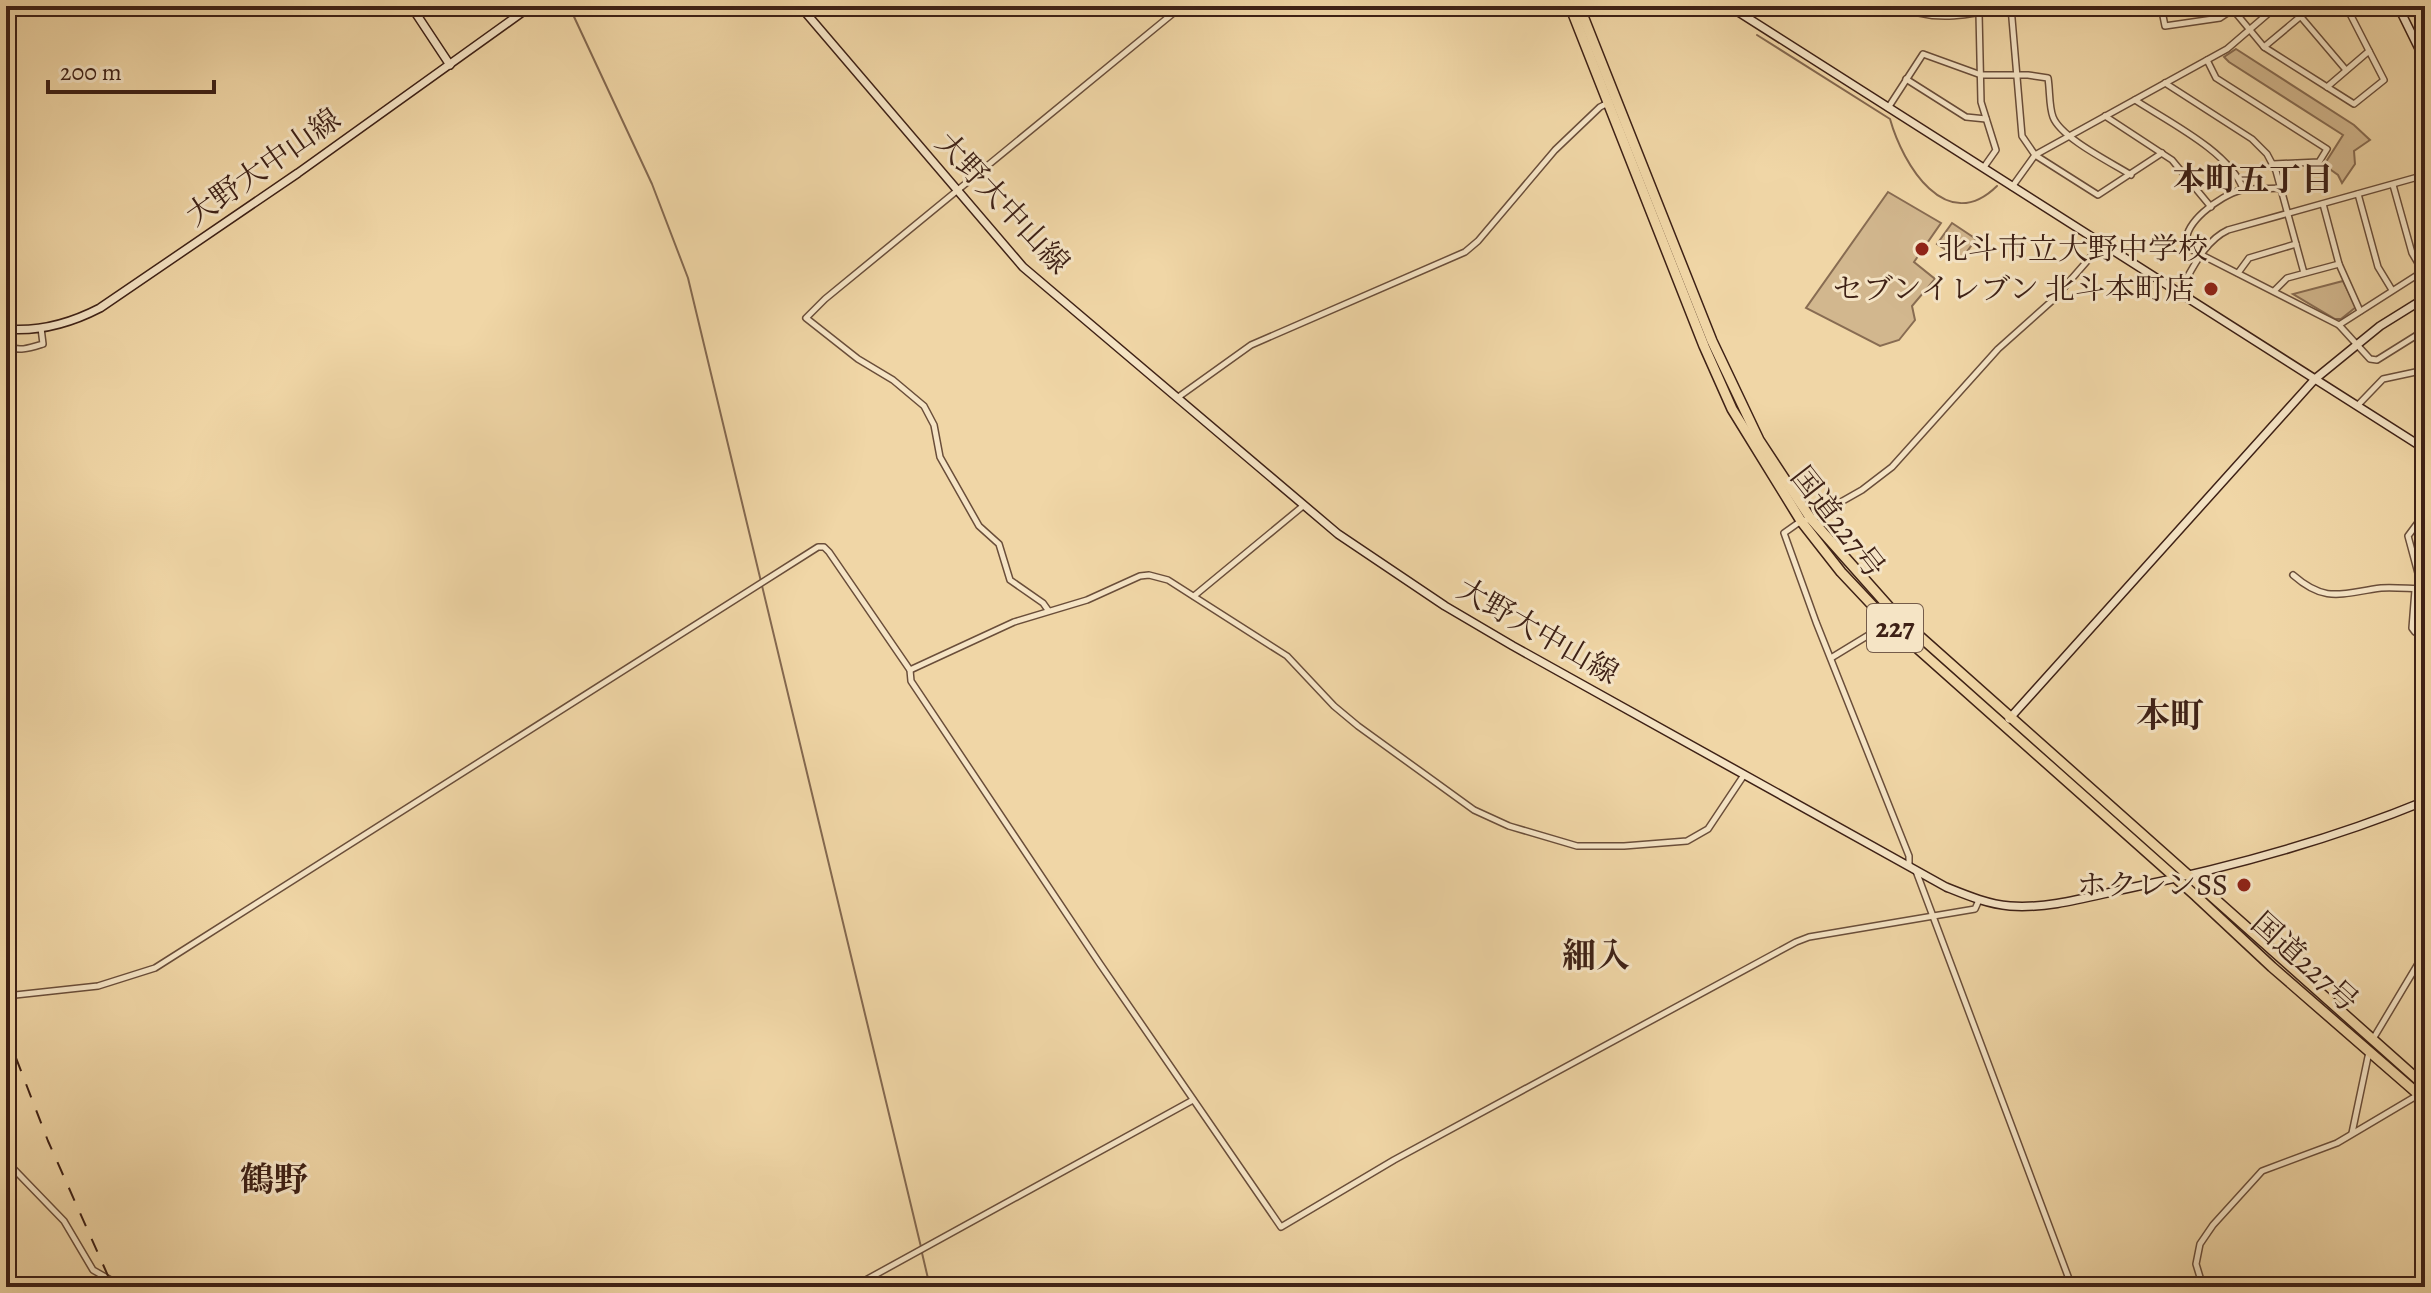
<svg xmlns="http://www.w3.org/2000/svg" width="2431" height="1293" font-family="Alegreya,'Noto Serif JP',serif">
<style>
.green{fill:#d2b78e;stroke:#886c52;stroke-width:2}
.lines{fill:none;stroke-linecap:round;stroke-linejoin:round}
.stream{stroke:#84684f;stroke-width:2}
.street-casing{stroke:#6a4e3a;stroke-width:8}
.secondary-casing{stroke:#3e2116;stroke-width:10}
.highway-casing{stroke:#3e2116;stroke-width:12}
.street{stroke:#f5e4c5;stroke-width:5}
.secondary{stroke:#f5e4c5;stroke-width:7}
.highway{stroke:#f0d6a6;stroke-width:9}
.rail{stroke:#3e2116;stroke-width:2;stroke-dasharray:14 14;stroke-linecap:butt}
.poi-dot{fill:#8f2418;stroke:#f5e4c5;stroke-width:3}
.labels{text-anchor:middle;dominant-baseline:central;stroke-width:6;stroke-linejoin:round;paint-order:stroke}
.shield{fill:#f5e4c5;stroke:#755c4a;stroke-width:2}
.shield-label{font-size:28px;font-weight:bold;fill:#3e2116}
.street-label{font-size:30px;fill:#3e2116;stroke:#f5e4c5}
.poi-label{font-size:30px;fill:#3e2116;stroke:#f5e4c5;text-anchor:end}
.neighbourhood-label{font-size:32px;font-weight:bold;fill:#3e2116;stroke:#f5e4c5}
.quarter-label{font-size:34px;font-weight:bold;fill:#3e2116;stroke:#f5e4c5}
</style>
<rect width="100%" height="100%" fill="#f0d6a6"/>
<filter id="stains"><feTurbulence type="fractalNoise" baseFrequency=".0025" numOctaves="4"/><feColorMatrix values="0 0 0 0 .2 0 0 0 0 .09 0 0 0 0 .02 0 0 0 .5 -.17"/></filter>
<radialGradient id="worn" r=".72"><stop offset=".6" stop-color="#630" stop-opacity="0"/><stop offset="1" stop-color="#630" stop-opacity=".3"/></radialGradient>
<g class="green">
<polygon points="2236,49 2354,125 2370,140 2354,151 2355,164 2342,183 2338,175 2324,165 2343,135 2229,62 2224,57"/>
<polygon points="1888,192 1941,223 1914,262 1935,279 1912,306 1915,320 1899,340 1880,346 1806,308"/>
<polygon points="1952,223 1976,239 1961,260 1937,244"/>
<polygon points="2343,281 2356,307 2341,319 2335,319 2293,294"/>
</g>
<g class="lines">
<g class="stream">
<polyline points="569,6 652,184 688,278 921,1247"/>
<path d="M1757 35 1890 119C1903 165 1946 236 1997 186"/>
<polyline points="922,1253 930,1287"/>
</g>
<defs>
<g id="street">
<path d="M1900 6C1933 24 1976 14 2012 6"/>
<polyline points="2161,6 2165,26 2220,18 2232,10"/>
<polyline points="2230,6 2264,47 2354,104 2384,80 2346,6"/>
<polyline points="2011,7 2022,136 2035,155 2098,195 2162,153"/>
<polyline points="1979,13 1981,102 1996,150 1984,167"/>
<polyline points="2301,17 2346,70"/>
<polyline points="2264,47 2313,6"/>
<polyline points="2207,60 2216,78 2327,149 2319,162 2273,164"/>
<polyline points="1906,79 1966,117 1986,119"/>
<polyline points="2165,83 2252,139 2267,154 2276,171 2304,273"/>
<polyline points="2327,87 2369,51"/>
<path d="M2135 100C2167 121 2230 152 2243 189"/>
<path d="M1888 108 1923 54 1981 75H2028L2048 78C2050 90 2049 107 2053 117 2061 138 2112 163 2131 175"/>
<polyline points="2105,116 2172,160 2211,207"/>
<polyline points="2393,185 2412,253 2425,275"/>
<polyline points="2012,187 2035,155 2227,49 2277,6"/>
<path d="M2280 188C2268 189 2252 188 2241 190 2221 195 2178 225 2188 248L2339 325 2370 359 2377 360 2425 330"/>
<polyline points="2358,194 2378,267 2392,290"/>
<polyline points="2323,204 2339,264 2360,311"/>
<polyline points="2238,273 2249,258 2296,244"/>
<polyline points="2274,291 2287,278 2339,264"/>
<path d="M2179 292C2192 270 2204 241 2228 230L2425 175"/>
<polyline points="2339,325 2425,270"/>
<path d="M6 346C19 352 30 348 43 344L41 328"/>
<polyline points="1177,398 1251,345 1465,252 1478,241 1555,150 1600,107 1610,102"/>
<polyline points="2357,406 2383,379 2425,370"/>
<path d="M2293 575C2326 604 2342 593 2381 588 2396 587 2410 589 2425 589"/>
<polyline points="2422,588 2408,536 2425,513"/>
<polyline points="2415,590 2412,628 2415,632 2425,629"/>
<polyline points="1194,596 1303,506"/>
<polyline points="1048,610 1043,603 1010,580 999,544 979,526 940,457 934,425 924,406 893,380 858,359 806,318 825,299 1182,6"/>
<polyline points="1831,658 1890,622"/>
<polyline points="910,670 1014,622 1087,600 1140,576 1149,575 1168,580 1287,656 1334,706 1358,726 1474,810 1509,826 1577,846 1624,846 1687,841 1708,829 1744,775"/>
<polyline points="1909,865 1909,856 1816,622 1784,533 1801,521 1811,519 1862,490 1892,467 1998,349 2054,299 2102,244"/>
<polyline points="1916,871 2072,1287"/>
<polyline points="6,996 98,986 155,968 818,547 824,547 829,552 910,670 911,681 1100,964 1281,1227 1394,1160 1796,942 1809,937 1975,909 1979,900"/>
<polyline points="2373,1039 2425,952"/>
<polyline points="2352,1133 2369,1052"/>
<polyline points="6,1161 64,1221 93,1270 123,1287"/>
<polyline points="853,1287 1193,1100"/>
<polyline points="2203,1287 2196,1264 2200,1244 2213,1225 2262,1171 2337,1143 2418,1095"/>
</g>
<g id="secondary">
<polyline points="411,6 450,65"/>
<path d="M800 6 1023 267 1338 534 1445 606 1513 646 1946 887C1966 895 1987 904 2010 906 2048 909 2088 897 2125 889 2228 868 2328 841 2425 801"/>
<polyline points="1729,6 2425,449"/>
<polyline points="2398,6 2425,61"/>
<path d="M6 329C39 332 71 323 100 308L298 173 531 6"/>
<polyline points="2009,719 2315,379 2380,326 2425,298"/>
<polyline points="2409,1287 2425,1279"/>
</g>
<g id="highway">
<polyline points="1570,6 1704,346 1732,409 1801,521 1841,572 1889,623 2196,896 2272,967 2425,1100"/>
<polyline points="1579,6 1712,341 1759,440 1811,519 1898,617 2425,1086"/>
</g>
</defs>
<use href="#street" class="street-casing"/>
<use href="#secondary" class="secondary-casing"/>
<use href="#highway" class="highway-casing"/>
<use href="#street" class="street"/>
<use href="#secondary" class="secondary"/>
<use href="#highway" class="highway"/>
<polyline class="rail" points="6,1032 48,1141 113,1287"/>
</g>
<g class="poi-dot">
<circle cx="1922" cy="249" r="8"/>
<circle cx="2211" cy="289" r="8"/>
<circle cx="2244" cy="885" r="8"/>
</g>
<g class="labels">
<rect class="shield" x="1867" y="604" width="56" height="48" rx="6"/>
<g class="shield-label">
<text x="1895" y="628">227</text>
</g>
<g class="street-label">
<text transform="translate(263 167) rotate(-35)">大野大中山線</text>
<text transform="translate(1003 203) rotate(47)">大野大中山線</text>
<text transform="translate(1838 522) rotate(52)">国道227号</text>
<text transform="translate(1538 631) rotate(30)">大野大中山線</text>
<text transform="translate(2305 962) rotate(42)">国道227号</text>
</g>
<g class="poi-label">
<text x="1938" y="249" text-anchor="start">北斗市立大野中学校</text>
<text x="2195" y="289">セブンイレブン 北斗本町店</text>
<text x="2228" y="885">ホクレンSS</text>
</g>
<g class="neighbourhood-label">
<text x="2253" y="179">本町五丁目</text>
</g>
<g class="quarter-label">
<text x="2170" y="715">本町</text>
<text x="1596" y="955">細入</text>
<text x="274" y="1179">鶴野</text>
</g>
</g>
<rect width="2431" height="1293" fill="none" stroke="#f0d6a6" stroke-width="32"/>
<rect x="8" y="8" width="2415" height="1277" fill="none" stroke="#3e2116" stroke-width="4"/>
<rect x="16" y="16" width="2399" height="1261" fill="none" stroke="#3e2116" stroke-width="2"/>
<path d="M48 80v12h166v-12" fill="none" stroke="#3e2116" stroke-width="4"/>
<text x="60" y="80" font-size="24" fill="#3e2116" stroke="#f5e4c5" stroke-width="6" paint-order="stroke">200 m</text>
<rect width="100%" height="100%" filter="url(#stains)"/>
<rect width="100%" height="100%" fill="url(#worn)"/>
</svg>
